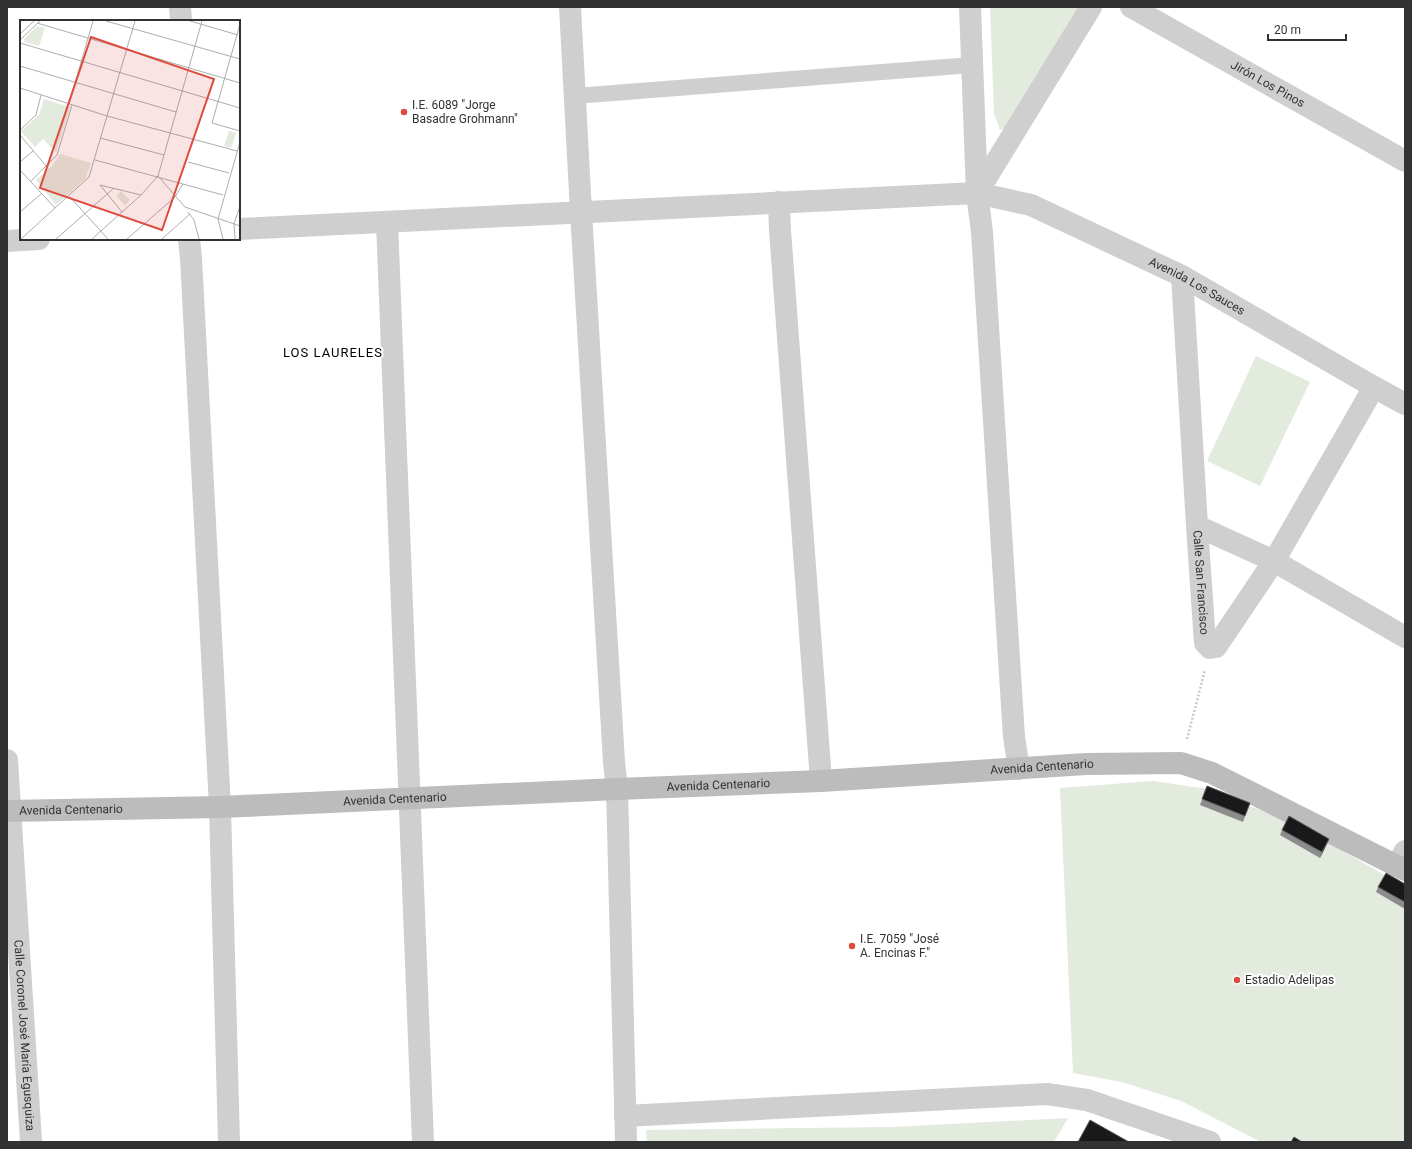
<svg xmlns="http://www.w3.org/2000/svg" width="1412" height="1149" font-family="Roboto,sans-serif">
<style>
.green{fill:#e3eade}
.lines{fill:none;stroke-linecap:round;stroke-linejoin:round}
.path{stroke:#c9c9c9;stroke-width:2.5;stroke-dasharray:2 2;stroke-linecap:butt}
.lane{stroke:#cfcfcf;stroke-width:16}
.street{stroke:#cfcfcf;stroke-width:22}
.secondary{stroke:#bcbcbc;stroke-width:22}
.wall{fill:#8c8c8c}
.shaded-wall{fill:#5e5e5e}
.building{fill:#191919;stroke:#5e5e5e}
.poi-dot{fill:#dc4d40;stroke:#fff;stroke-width:1.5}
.labels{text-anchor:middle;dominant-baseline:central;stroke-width:4;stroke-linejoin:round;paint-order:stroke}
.street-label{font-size:12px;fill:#323232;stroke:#fff}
.poi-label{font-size:12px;fill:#323232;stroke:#fff;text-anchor:start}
.neighbourhood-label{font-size:13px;letter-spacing:1px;fill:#000;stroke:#fff}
.inset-road{fill:none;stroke:#adadad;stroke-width:1}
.view{fill:#dc4d40;fill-opacity:0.15;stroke:#dc4d40;stroke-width:2}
.inset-edge{fill:none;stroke:#323232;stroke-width:2}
</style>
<rect width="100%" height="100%" fill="#fff"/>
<g class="green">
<polygon points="990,7 1080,7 1009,126 1000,130 994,114"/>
<polygon points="1256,356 1310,382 1260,486 1207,461"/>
<polygon points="1153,781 1208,789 1300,826 1405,887 1405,1142 1261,1142 1181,1101 1122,1082 1073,1073 1060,788"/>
<polygon points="1068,1118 1054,1142 647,1142 646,1130 892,1127"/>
</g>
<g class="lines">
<polyline class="path" points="1187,739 1205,670"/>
<polyline class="lane" points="575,96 972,65"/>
<g class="street">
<polyline points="180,7 181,21"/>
<polyline points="570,7 581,212 614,762 617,789 626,1142"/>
<polyline points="970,7 977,193 982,232 1014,737 1019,769"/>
<path id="s1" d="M1131 7 1405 161"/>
<polyline points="977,193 1091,7"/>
<polyline points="779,202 780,230 821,781"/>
<polyline points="387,222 423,1142"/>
<path id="s2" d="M239 229 977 193 1031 205 1182 276 1374 387 1405 404"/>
<polyline points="189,239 191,258 220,807 229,1142"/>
<polyline points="7,241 39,239"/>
<path id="s3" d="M1182 276 1197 526 1205 643 1210 648 1216 647 1274 561 1374 387"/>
<polyline points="1197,526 1274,561 1405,637"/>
<path id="s4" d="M7 760 31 1142"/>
<polyline points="1397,865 1405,851"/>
<polyline points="625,1116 1047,1094 1087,1100 1210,1142"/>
</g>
<path class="secondary" id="s5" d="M7 811 220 807 617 789 821 781 1086 764 1181 763 1212 773 1405 870"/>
</g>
<g class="wall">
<polygon points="1207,786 1250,803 1243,822 1200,805"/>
<polygon points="1282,830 1329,839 1327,844 1320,858 1280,835"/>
<polygon points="1405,884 1405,909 1376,892 1378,887"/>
</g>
<polygon class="shaded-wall" points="1329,839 1327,844 1320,858 1322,852"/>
<g class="building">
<polygon points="1207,786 1250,803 1245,816 1202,799"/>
<polygon points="1289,816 1329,839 1322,852 1282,830"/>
<polygon points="1386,873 1405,884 1405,902 1378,887"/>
<polygon points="1090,1120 1129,1142 1078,1142"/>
<polygon points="1294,1137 1302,1142 1291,1142"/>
</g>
<g class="poi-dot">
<circle cx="404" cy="112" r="4"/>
<circle cx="852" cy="946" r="4"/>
<circle cx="1237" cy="980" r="4"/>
</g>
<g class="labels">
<g class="street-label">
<text stroke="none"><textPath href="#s1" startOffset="157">Jirón Los Pinos</textPath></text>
<text stroke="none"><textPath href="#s2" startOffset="979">Avenida Los Sauces</textPath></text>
<text stroke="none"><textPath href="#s3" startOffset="307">Calle San Francisco</textPath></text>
<text stroke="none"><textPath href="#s5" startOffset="1036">Avenida Centenario</textPath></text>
<text stroke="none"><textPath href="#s5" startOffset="712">Avenida Centenario</textPath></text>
<text stroke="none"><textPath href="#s5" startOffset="388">Avenida Centenario</textPath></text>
<text stroke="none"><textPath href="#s5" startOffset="64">Avenida Centenario</textPath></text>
<text stroke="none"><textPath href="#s4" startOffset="276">Calle Coronel José María Egusquiza</textPath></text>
</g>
<g class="poi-label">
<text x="412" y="105">I.E. 6089 "Jorge<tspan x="412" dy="14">Basadre Grohmann"</tspan></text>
<text x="860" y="939">I.E. 7059 "José<tspan x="860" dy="14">A. Encinas F."</tspan></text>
<text x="1245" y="980">Estadio Adelipas</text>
</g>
<g class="neighbourhood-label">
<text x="333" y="352">LOS LAURELES</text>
</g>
</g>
<g transform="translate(20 20)">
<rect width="220" height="220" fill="#fff"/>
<path d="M17 6 25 8 19 26 5 22 4 19ZM24 79 50 87 36 132 23 119 15 127 1 111 19 95ZM209 111 216 113 211 128 204 126ZM40 134 71 143 65 159 36 185 16 160 33 145ZM101 171 110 180 105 185 96 176Z" fill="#e3eade"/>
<path class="inset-road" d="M86 1 220 39M170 1 218 15M17 3 220 63M220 4 192 103 220 111M0 14 14 1M0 20 20 1M0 23 220 88M0 46 156 92M0 68 87 96 217 131M49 84 73 1M0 110 16 95 21 75M0 115 27 147M80 118 144 135M75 140 203 175M0 142 13 131M168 142 209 153M0 150 35 188M138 156 165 187 220 206M10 162 37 135 52 85M80 165 121 175M80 165 102 192M50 177 88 219M0 192 21 174M168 192 174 200 179 219M1 219 69 157 115 1M36 219 94 168M72 219 121 175 138 156 182 1M107 219 155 177 163 164M142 219 170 194M203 219 198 199 220 122M215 219 214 204 220 186"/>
<path class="view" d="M71 17 194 59 142 210 20 168Z"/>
<rect width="220" height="220" class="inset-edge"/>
</g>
<rect width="1412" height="1149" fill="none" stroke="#323232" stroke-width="16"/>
<path d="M1268 34v6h78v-6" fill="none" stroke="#323232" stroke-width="2"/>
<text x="1274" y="34" font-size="12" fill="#323232" stroke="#ffffff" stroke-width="3" paint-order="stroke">20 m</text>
</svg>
